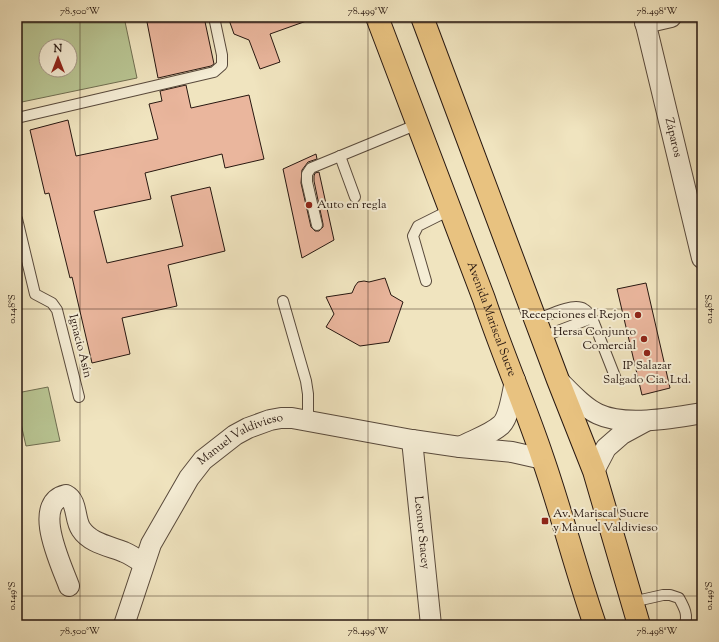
<svg xmlns="http://www.w3.org/2000/svg" width="719" height="642" font-family="'Sorts Mill Goudy',serif">
<style>
.green{fill:#b8c492;stroke:#706e51;fill-rule:evenodd}
.building{fill:#eab69d;stroke:#271710}
.lines{fill:none;stroke-linecap:round;stroke-linejoin:round}
.lane-casing{stroke:#594a3c;stroke-width:12}
.street-casing{stroke:#594a3c;stroke-width:22}
.primary-casing{stroke:#271710;stroke-width:24}
.lane{stroke:#f5edd5;stroke-width:10}
.street{stroke:#f5edd5;stroke-width:20}
.primary{stroke:#e8c280;stroke-width:22}
.ticks{fill:none;stroke:#271710;stroke-width:1;stroke-opacity:0.45}
.poi-dot{fill:#8f2418;stroke:#f5edd5;stroke-width:1.5}
.labels{text-anchor:middle;dominant-baseline:central;stroke-width:4;stroke-linejoin:round;paint-order:stroke}
.street-label{font-size:12px;fill:#271710;stroke:#f5edd5}
.poi-label{font-size:12px;fill:#271710;stroke:#f5edd5;text-anchor:start}
.neatline{fill:none;stroke:#271710;stroke-width:1.5}
.ticks-label{font-size:10px;text-anchor:middle;fill:#271710}
</style>
<rect width="100%" height="100%" fill="#f0e4bf"/>
<filter id="stains"><feTurbulence type="fractalNoise" baseFrequency=".005" numOctaves="4"/><feColorMatrix values="0 0 0 0 .2 0 0 0 0 .09 0 0 0 0 .02 0 0 0 .5 -.17"/></filter>
<radialGradient id="worn" r=".72"><stop offset=".6" stop-color="#630" stop-opacity="0"/><stop offset="1" stop-color="#630" stop-opacity=".3"/></radialGradient>
<g class="green">
<path d="M17 17H124L137 78 17 103ZM46 46H70V70H46Z"/>
<polygon points="48,387 60,441 26,446 17,406 17,393"/>
</g>
<g class="building">
<polygon points="146,17 204,17 214,64 211,66 158,78"/>
<polygon points="228,17 312,17 312,19 270,34 280,62 260,69 249,40 234,34"/>
<polygon points="186,85 191,108 249,95 264,159 225,168 222,154 145,173 151,199 94,211 107,263 183,246 171,196 210,187 225,251 168,265 177,306 122,318 130,354 92,363 72,277 70,278 49,193 45,194 30,130 68,120 76,156 158,139 149,104 162,101 160,91"/>
<polygon points="316,154 317,159 308,162 302,170 301,183 311,227 315,231 319,231 323,227 323,224 314,181 314,176 315,173 319,172 334,240 302,258 283,169"/>
<polygon points="385,278 391,295 403,302 389,342 360,346 326,327 334,314 326,297 352,293 355,286 358,282 364,281 369,282"/>
<polygon points="646,283 670,388 642,395 617,289"/>
</g>
<g class="lines">
<defs>
<g id="lane">
<polyline points="17,118 214,72 222,65 222,55 214,17"/>
<polyline points="340,156 355,197"/>
<polyline points="17,219 35,294 52,303 57,310 79,397"/>
<polyline points="317,225 307,182 307,174 311,168 418,124"/>
<polyline points="426,281 413,236 418,226 450,210"/>
<polyline points="283,301 306,381 308,394 308,421"/>
<path d="M536 320C547 316 573 302 584 309 588 311 590 315 592 318L616 379"/>
<polyline points="542,337 592,318"/>
<path d="M632 602 663 595H670L679 598C684 607 689 616 684 625"/>
</g>
<g id="street">
<path id="s1" d="M644 17 702 258"/>
<polyline points="645,23 671,17"/>
<path d="M558 380C570 392 583 407 598 414 625 427 673 418 702 413"/>
<path id="s2" d="M412 440 431 625"/>
<path d="M460 447C473 440 490 435 501 425 509 418 513 391 515 380"/>
<polyline points="594,471 606,448 622,434 646,421"/>
<path d="M69 586C61 564 31 503 66 495 78 501 74 519 81 529 90 543 109 546 124 552 131 555 137 559 143 563"/>
<path id="s3" d="M124 625 151 544 189 478 203 460 235 435 248 428 270 420 281 418H292L412 440 460 447 512 452 543 459"/>
</g>
<g id="primary">
<path id="s4" d="M377 17 484 299C502 353 525 405 543 459 562 514 576 570 595 625"/>
<polyline points="422,17 558,380 594,471 639,625"/>
</g>
</defs>
<use href="#lane" class="lane-casing"/>
<use href="#street" class="street-casing"/>
<use href="#primary" class="primary-casing"/>
<use href="#lane" class="lane"/>
<use href="#street" class="street"/>
<use href="#primary" class="primary"/>
</g>
<path class="ticks" d="M80 17V625M368 17V625M657 17V625M17 23H702M17 309H702M17 596H702"/>
<g class="poi-dot">
<circle cx="309" cy="205" r="4"/>
<circle cx="638" cy="315" r="4"/>
<circle cx="644" cy="339" r="4"/>
<circle cx="647" cy="353" r="4"/>
<rect x="541" y="517" width="8" height="8" rx="2"/>
</g>
<g class="labels">
<g class="street-label">
<text stroke="none"><textPath href="#s1" startOffset="124">Záparos</textPath></text>
<text stroke="none"><textPath href="#s4" startOffset="323">Avenida Mariscal Sucre</textPath></text>
<text transform="translate(80 346) rotate(76)">Ignacio Asín</text>
<text stroke="none"><textPath href="#s3" startOffset="228">Manuel Valdivieso</textPath></text>
<text stroke="none"><textPath href="#s2" startOffset="93">Leonor Stacey</textPath></text>
</g>
<g class="poi-label">
<text x="317" y="205">Auto en regla</text>
<text x="630" y="315" text-anchor="end">Recepciones el Rejon</text>
<text x="636" y="332" text-anchor="end">Hersa Conjunto<tspan x="636" dy="14">Comercial</tspan></text>
<text x="647" y="366" text-anchor="middle">IP Salazar<tspan x="647" dy="14">Salgado Cia. Ltd.</tspan></text>
<text x="553" y="514">Av. Mariscal Sucre<tspan x="553" dy="14">y Manuel Valdivieso</tspan></text>
</g>
</g>
<rect width="719" height="642" fill="none" stroke="#f0e4bf" stroke-width="44"/>
<g transform="translate(58 58)"><circle r="19" fill="#f5edd5" stroke="#a39786"/>
<path d="M0-3L7 15L0 10L-7 15Z" fill="#8f2418"/>
<text y="-6" font-size="11" font-weight="bold" text-anchor="middle" fill="#271710">N</text>
</g>
<rect x="22" y="22" width="675" height="598" class="neatline"/>
<g class="ticks-label">
<text x="80" y="14">78.500°W</text>
<text x="368" y="14">78.499°W</text>
<text x="657" y="14">78.498°W</text>
<text transform="translate(11 309) rotate(-90)" y="4">0.148°S</text>
<text transform="translate(708 309) rotate(-90)" y="4">0.148°S</text>
<text transform="translate(11 596) rotate(-90)" y="4">0.149°S</text>
<text transform="translate(708 596) rotate(-90)" y="4">0.149°S</text>
<text x="80" y="634">78.500°W</text>
<text x="368" y="634">78.499°W</text>
<text x="657" y="634">78.498°W</text>
</g>
<rect width="100%" height="100%" filter="url(#stains)"/>
<rect width="100%" height="100%" fill="url(#worn)"/>
</svg>
